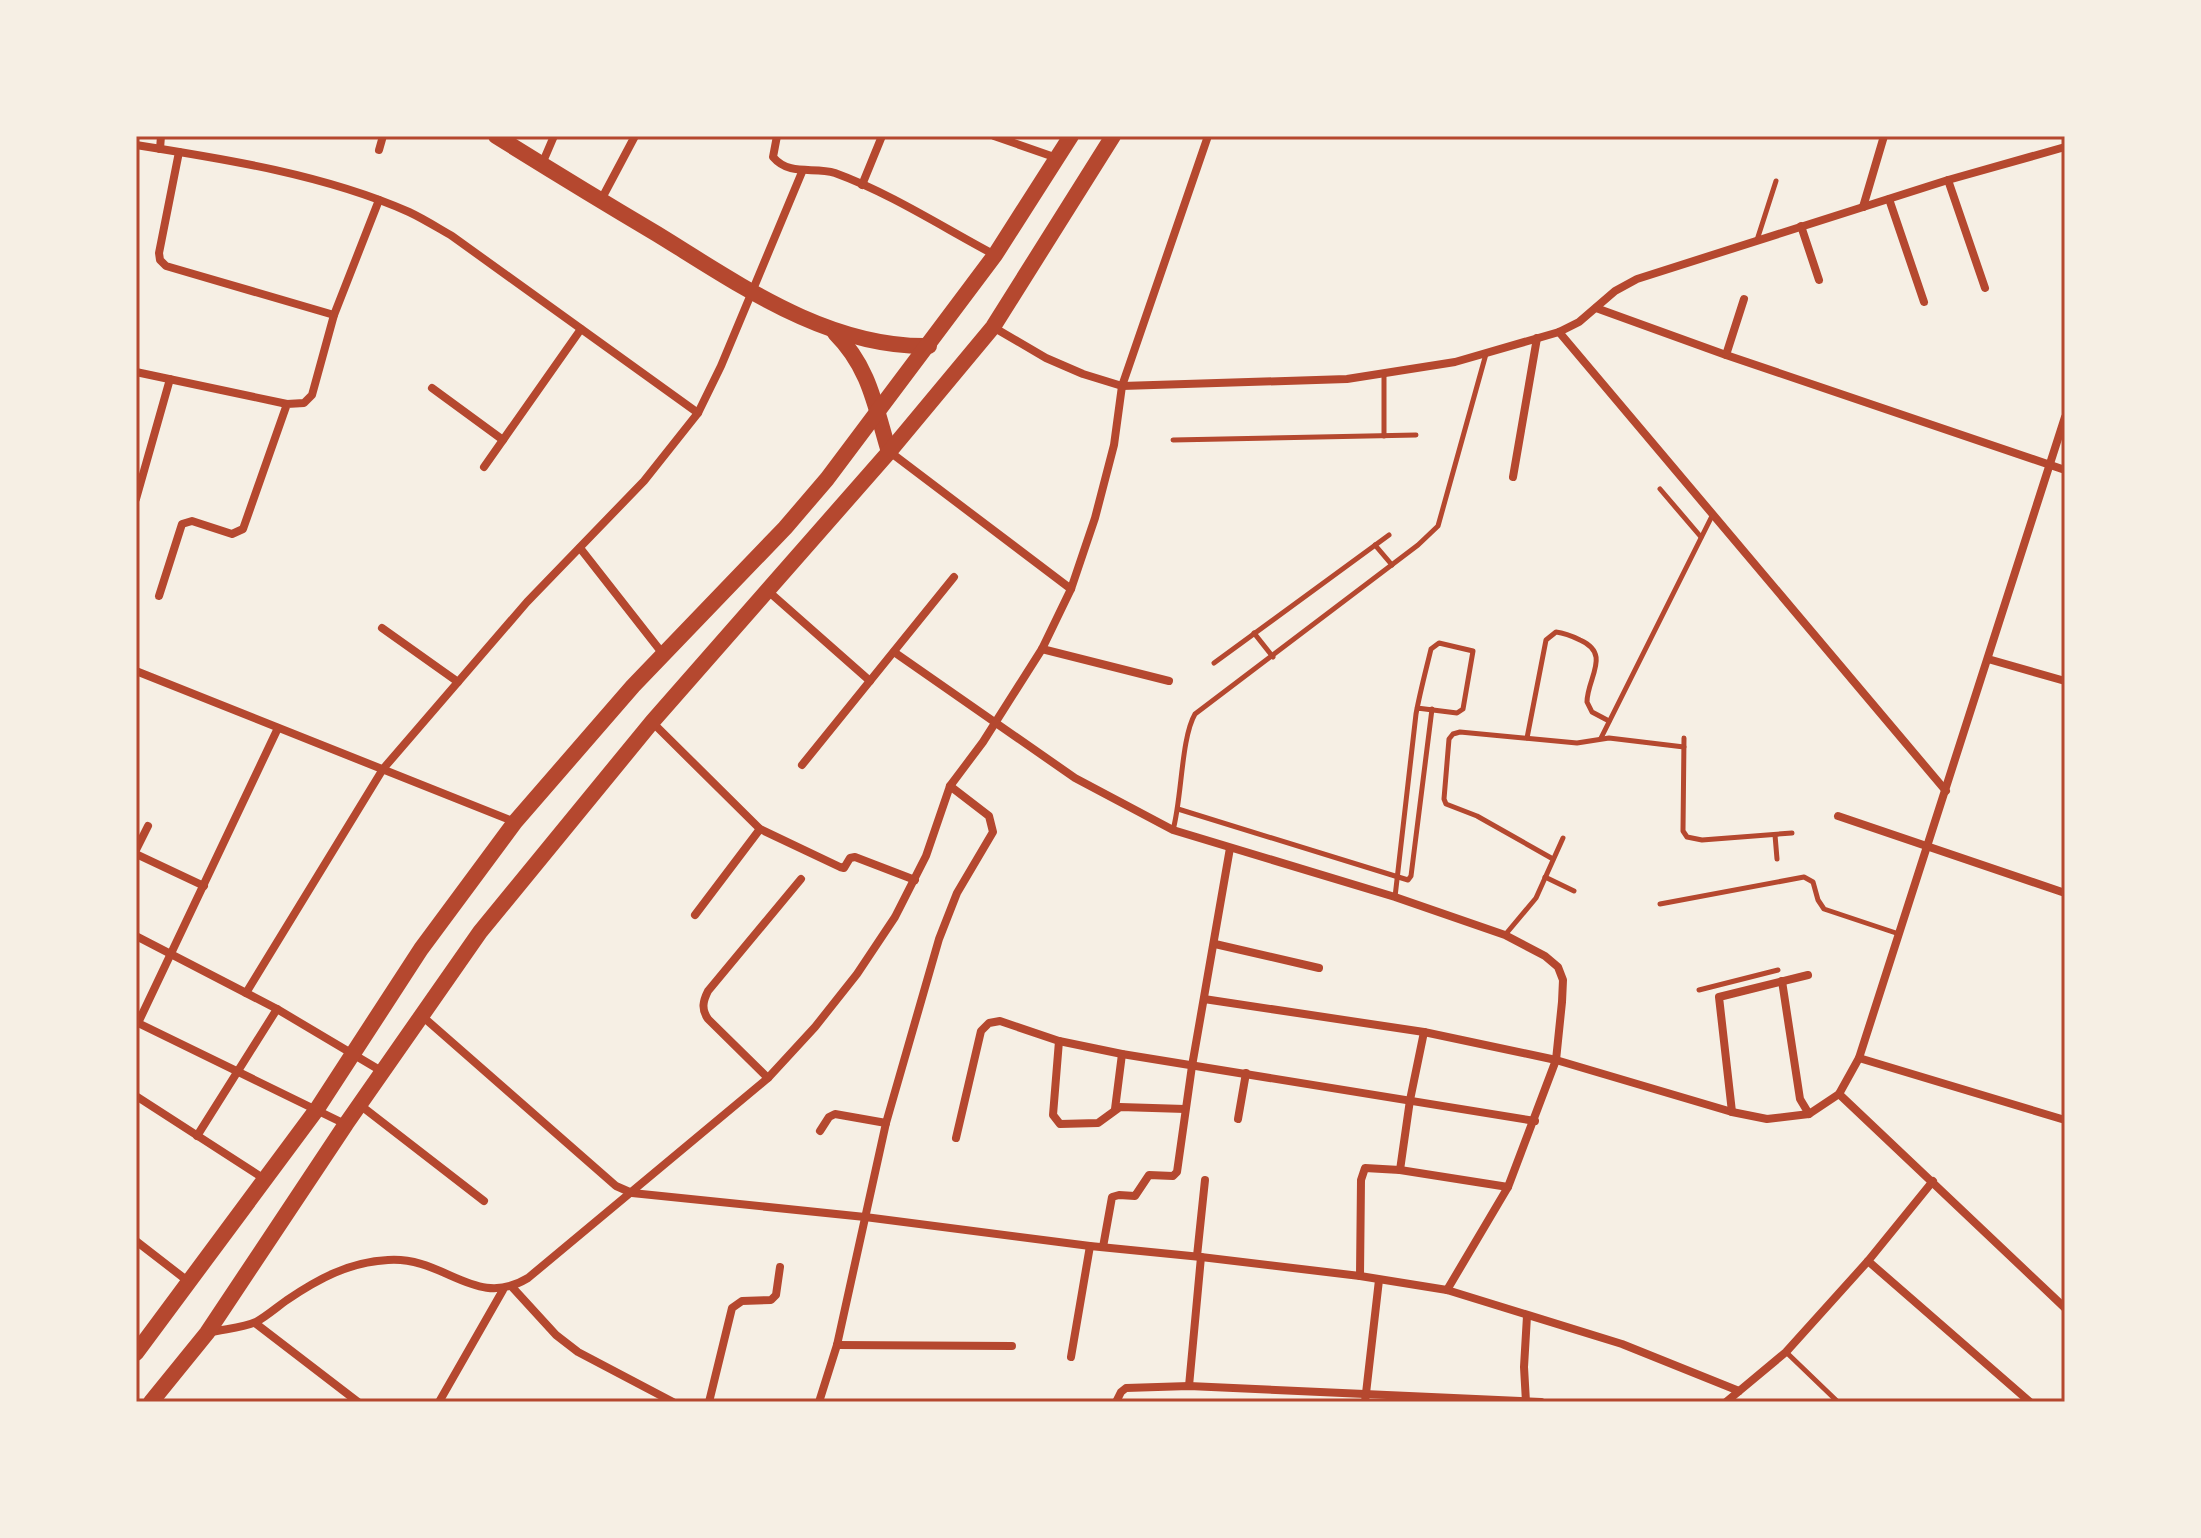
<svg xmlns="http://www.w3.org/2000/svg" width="2201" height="1538" font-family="Arial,sans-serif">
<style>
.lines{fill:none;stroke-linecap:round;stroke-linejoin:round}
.service{stroke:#b5482f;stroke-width:5}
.minor{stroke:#b5482f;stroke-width:8}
.primary{stroke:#b5482f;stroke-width:16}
.neatline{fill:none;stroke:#b5482f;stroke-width:3}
</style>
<rect width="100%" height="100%" fill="#f6efe4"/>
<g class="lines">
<g class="service">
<polyline points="1757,240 1776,181"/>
<polyline points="1384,373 1384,436"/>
<polyline points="1173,440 1416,435"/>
<polyline points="1660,489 1701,537"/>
<polyline points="1375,545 1392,565"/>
<polyline points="1254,633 1273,657"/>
<polyline points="1214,663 1389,535"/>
<path d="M1527 738 1546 640 1556 632C1565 633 1572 636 1580 640 1612 654 1587 678 1587 702L1592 712 1609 721"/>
<polyline points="1601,738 1713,514"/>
<polyline points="1684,738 1683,831 1687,837 1702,840 1792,833"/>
<polyline points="1178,809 1408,880 1411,876 1432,709"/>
<path d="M1173 830C1182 798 1181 738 1195 714L1418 545 1438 526 1486 354"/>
<polyline points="1775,835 1777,859"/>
<polyline points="1553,859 1477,816 1446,804 1444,799 1449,739 1453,734 1460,732 1577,743 1609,738 1684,747"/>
<polyline points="1545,877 1574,891"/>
<path d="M1395 897 1416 714C1420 692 1426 670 1431 649L1439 643 1473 651 1463 709 1457 713 1417 708"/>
<polyline points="1660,904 1804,877 1813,882 1818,900 1824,909 1899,934"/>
<polyline points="1505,935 1536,898 1563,838"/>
<polyline points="1699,990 1778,970"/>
<polyline points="1786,1352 1838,1402"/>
</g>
<g class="minor">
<path d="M777 136 773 157C790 177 814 166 835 173 890 193 944 228 995 255"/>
<polyline points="994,136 1057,158"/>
<path d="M136 145C225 159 326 175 409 212 424 219 438 228 452 236L698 413"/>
<polyline points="160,149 161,136"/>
<polyline points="379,150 383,136"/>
<polyline points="179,152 159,253 160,260 166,266 334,315"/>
<polyline points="542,164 554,136"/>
<polyline points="1948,180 1985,288"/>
<polyline points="862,185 882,136"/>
<polyline points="1889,199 1924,302"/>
<polyline points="601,200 635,136"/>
<polyline points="1863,207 1884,136"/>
<polyline points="1801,226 1819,280"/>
<polyline points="1596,308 1726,355 2065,470"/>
<polyline points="993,327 1046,358 1083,374 1122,386 1347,379 1455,362 1559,332 1579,322 1615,291 1637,279 1948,180 2065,147"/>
<polyline points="1559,332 1946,791"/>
<polyline points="1726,355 1744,299"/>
<polyline points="136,372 287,404"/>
<polyline points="432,388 503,440"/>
<polyline points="890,452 1071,589"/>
<polyline points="484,467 581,329"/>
<polyline points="1513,477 1537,338"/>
<polyline points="136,499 170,379"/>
<polyline points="580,548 663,654"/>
<polyline points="768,591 870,681"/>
<polyline points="159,596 182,524 192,521 232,534 243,529 287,404 304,403 312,395 334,315 379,200"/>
<polyline points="382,628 458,682"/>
<polyline points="1042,649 1169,681"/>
<polyline points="894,652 1075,778 1173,830 1395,897 1505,935 1545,956 1558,967 1563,980 1562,1002 1556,1060 1508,1187 1447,1290"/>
<polyline points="1988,659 2065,681"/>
<polyline points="136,671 515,822"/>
<polyline points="652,722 760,829 840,867 844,868 850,858 855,857 915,880"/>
<polyline points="802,765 954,577"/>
<polyline points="1838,816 2065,893"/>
<polyline points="136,850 148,826"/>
<polyline points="136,854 204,886"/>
<polyline points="695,915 760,829"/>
<polyline points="136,936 277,1009 383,1072"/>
<polyline points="1215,944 1319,968"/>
<polyline points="1782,981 1800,1099 1809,1114"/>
<polyline points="246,993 383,769 527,602 644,481 698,413 721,366 802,172"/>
<polyline points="1204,999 1424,1032 1556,1060 1732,1112 1767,1119 1809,1114 1839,1094 1859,1058 2065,417"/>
<polyline points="422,1016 616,1186 632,1193 865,1217 1090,1246 1201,1257 1360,1276 1447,1290 1622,1344 1739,1391"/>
<polyline points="136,1022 345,1124"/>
<polyline points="138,1023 278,728"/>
<polyline points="1059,1041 1053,1115 1060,1124 1098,1123 1120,1107 1185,1109"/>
<polyline points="1859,1058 2065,1120"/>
<path d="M768 1078 708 1019C701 1009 703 1001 708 991L801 879"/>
<polyline points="1839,1094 2065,1308"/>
<polyline points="136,1096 266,1180"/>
<polyline points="360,1105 484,1201"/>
<polyline points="1115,1109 1122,1054"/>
<polyline points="1732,1112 1719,997 1808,975"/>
<polyline points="1238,1119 1246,1073"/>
<polyline points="820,1131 829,1117 835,1114 886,1123"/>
<polyline points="197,1136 277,1009"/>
<polyline points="956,1138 981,1031 989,1023 1000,1021 1059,1041 1122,1054 1535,1121"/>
<polyline points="1400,1170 1410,1100 1424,1032"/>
<polyline points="136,1241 189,1282"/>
<polyline points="1103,1247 1112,1197 1119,1195 1135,1196 1149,1175 1173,1176 1177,1172 1192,1066 1230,848"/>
<polyline points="1197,1256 1205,1180"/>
<polyline points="1868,1261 2030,1402"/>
<polyline points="1360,1276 1361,1180 1365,1168 1400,1170 1508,1187"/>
<polyline points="513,1288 556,1335 578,1352 673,1402"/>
<polyline points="255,1323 358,1402"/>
<path d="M208 1333C223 1329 243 1328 256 1322 267 1316 277 1307 287 1300 318 1279 349 1262 388 1260 445 1256 475 1310 528 1278L768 1078 815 1027 857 974 895 917 926 856 950 786 983 742 1042 649 1071 589 1095 518 1114 445 1122 386 1208 136"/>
<polyline points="837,1345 1012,1346"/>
<polyline points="1071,1357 1090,1246"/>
<polyline points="1189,1386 1201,1257"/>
<polyline points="439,1402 503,1290"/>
<polyline points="709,1402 732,1308 742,1301 771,1300 776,1295 780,1267"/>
<polyline points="819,1402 837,1345 886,1123 939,939 957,893 993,832 989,816 950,786"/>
<polyline points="1116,1402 1121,1392 1126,1388 1189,1386 1541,1402"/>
<polyline points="1365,1402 1379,1280"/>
<polyline points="1526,1402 1524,1367 1527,1316"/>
<polyline points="1726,1402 1786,1352 1868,1261 1933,1181"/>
</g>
<g class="primary">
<path d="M496 136C549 169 603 202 657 234 740 285 828 348 929 346"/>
<path d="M835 333C870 368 875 406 889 452"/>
<polyline points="136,1353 317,1109 421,949 515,822 633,686 785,528 827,479 995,255 1071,136"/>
<polyline points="151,1402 207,1333 346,1124 480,932 652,722 889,452 993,327 1113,136"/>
</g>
</g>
<rect width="2201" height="1538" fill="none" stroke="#f6efe4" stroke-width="276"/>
<rect x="138" y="138" width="1925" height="1262" class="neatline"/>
</svg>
